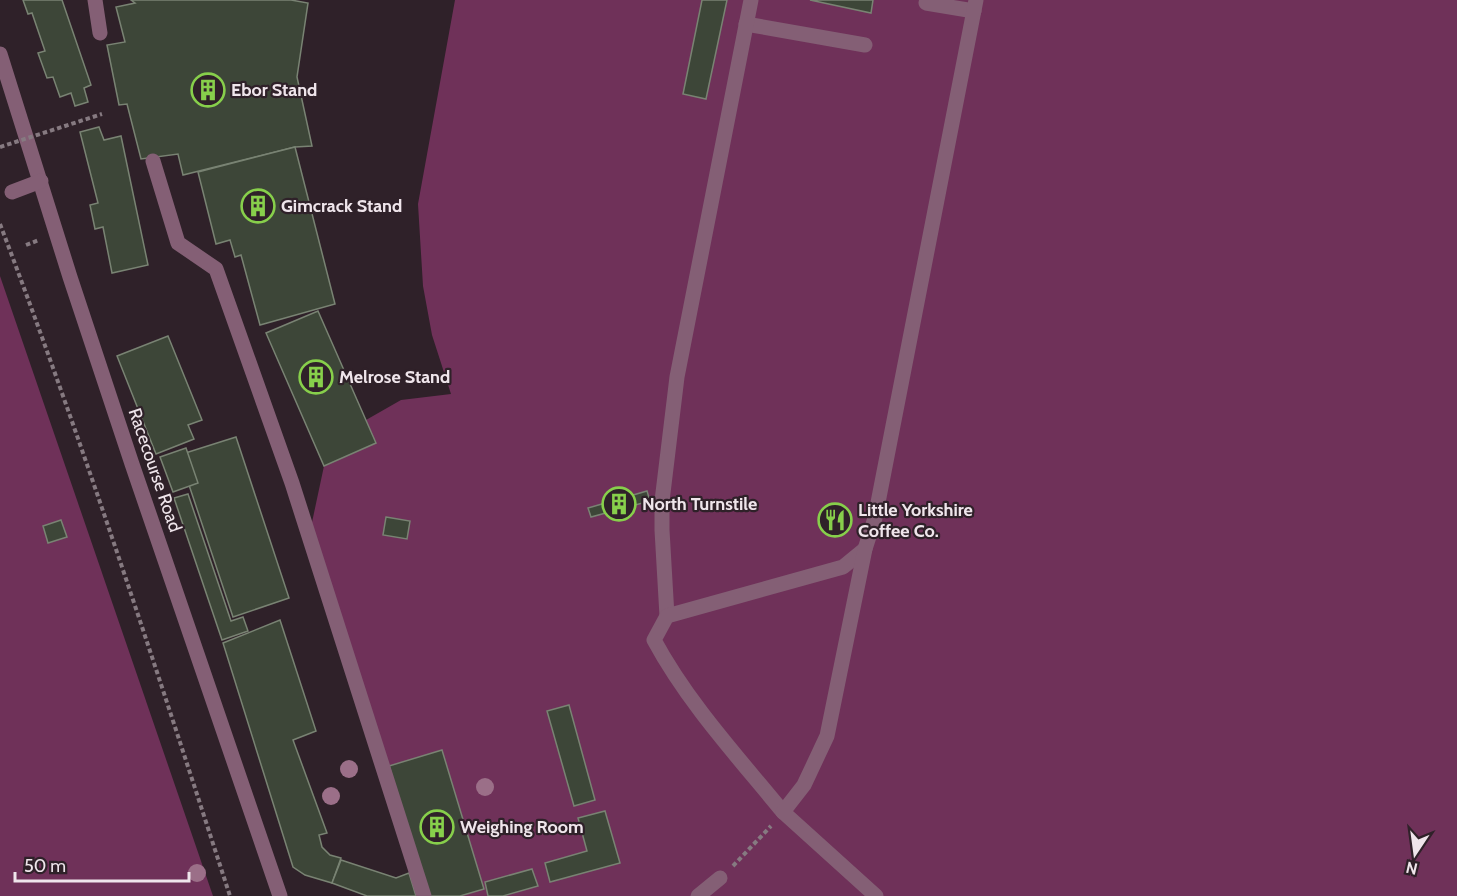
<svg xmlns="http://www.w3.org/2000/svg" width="1457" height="896" font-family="Cabin,sans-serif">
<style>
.green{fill:#6f3159}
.building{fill:#3d4638;stroke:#798373;stroke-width:1.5}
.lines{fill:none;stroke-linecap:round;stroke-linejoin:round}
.path{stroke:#867a81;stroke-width:4;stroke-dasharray:4.5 3;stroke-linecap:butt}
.minor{stroke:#845f75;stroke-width:15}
.path-bridge{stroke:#867a81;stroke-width:4;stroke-dasharray:4.5 3;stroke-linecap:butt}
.tree{fill:#9b6f88}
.labels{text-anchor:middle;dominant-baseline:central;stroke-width:4.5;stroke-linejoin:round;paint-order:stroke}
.poi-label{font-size:18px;font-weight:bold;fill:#efe5eb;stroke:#2f2129;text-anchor:start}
.street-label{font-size:18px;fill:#efe5eb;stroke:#2f2129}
</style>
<rect width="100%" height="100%" fill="#2f2129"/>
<g class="green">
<polygon points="455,0 1457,0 1457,896 428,896 311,527 324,466 375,443 366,420 401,400 451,394 432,335 423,286 418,204"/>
<polygon points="0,276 213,896 0,896"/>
</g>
<g class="building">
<polygon points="23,0 62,0 91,85 84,88 88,102 75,106 71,93 60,97 53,77 47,78 38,53 45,51 32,13 28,14"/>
<polygon points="131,0 291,0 308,3 297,77 312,146 295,147 183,175 178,154 141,159 127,104 119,105 107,45 125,42 116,7 135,3"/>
<polygon points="702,0 727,0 706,99 683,94"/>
<polygon points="810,0 873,0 871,13"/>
<polygon points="99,127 104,140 121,136 148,265 112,273 103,227 95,229 90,205 98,203 80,132"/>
<polygon points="295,147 335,304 260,325 241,255 235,257 230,240 216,244 198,172"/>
<polygon points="318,311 376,443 324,466 266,333"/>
<polygon points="168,336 202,420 188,425 194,439 156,454 117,356"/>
<polygon points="236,437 289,598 233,617 179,455"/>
<polygon points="186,448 198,483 173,492 160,457"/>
<polygon points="647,491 650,501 591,517 588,508"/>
<polygon points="188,494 231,621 243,617 248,631 222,640 174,498"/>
<polygon points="386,517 410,521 407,539 383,535"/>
<polygon points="61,520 67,537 48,543 43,526"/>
<polygon points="280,620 316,731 293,740 327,833 319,835 322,847 330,855 341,858 332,883 305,875 293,867 223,643"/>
<polygon points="569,705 595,800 574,806 547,711"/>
<polygon points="442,750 484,889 460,896 428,896 389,766"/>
<polygon points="605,811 620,863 550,882 545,863 587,851 578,818"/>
<polygon points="341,860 396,878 409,873 416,896 367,896 332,883"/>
<polygon points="532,869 538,886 503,896 488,896 485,882"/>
</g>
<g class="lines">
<g class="path">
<path d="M0 224C84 445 157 671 230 896"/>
<polyline points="26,245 39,240"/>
<polyline points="733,866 771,826"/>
</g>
<g class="minor">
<polyline points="95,0 100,33"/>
<polyline points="926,3 974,11"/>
<polyline points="746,24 865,45"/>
<polyline points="0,54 70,277 132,464 280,896"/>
<polyline points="153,161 178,243 216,269 292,483 424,896"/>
<polyline points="12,192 41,181"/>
<polyline points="667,616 662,530 662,501 677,377 751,0"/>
<path d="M783 812C738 757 688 703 654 640L667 616 843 567 865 549"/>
<polyline points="698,896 720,878"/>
<polyline points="876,896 783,812 804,785 827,736 865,549 875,518 976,0"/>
</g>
<polyline class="path-bridge" points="0,147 102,114"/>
</g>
<g class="tree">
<circle cx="349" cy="769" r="9"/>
<circle cx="485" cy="787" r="9"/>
<circle cx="331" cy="796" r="9"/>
<circle cx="197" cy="873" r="9"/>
</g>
<defs>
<symbol id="building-ring" viewBox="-11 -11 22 22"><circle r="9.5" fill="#2f2129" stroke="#87cf4b" stroke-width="1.5"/><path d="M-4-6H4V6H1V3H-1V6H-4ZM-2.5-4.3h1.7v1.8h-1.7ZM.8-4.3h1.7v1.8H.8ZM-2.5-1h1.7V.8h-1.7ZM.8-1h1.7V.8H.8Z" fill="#87cf4b"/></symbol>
<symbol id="restaurant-ring" viewBox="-11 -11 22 22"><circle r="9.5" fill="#2f2129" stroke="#87cf4b" stroke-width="1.5"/><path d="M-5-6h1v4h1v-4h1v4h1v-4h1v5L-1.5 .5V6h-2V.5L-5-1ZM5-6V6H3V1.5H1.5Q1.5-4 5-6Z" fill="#87cf4b"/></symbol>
</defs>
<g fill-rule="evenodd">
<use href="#building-ring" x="189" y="71" width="38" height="38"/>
<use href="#building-ring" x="239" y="187" width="38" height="38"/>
<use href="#building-ring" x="297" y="358" width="38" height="38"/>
<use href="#building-ring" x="600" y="485" width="38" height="38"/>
<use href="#restaurant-ring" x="816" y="501" width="38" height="38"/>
<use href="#building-ring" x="418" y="808" width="38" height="38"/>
</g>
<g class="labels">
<g class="poi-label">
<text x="231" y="90">Ebor Stand</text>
<text x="281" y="206">Gimcrack Stand</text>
<text x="339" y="377">Melrose Stand</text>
<text x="642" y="504">North Turnstile</text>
<text x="858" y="510">Little Yorkshire<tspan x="858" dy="21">Coffee Co.</tspan></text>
<text x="460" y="827">Weighing Room</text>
</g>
<g class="street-label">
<text transform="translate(155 470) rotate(71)">Racecourse Road</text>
</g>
</g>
<g transform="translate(1415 854) rotate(193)" stroke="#2f2129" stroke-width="4.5" paint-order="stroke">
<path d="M0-4.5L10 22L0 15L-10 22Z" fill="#efe5eb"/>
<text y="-9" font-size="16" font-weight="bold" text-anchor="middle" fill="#efe5eb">N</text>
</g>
<path d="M15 872v9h174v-9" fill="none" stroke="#efe5eb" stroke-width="3"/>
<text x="24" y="872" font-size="18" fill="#efe5eb" stroke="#2f2129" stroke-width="4.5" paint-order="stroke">50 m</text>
</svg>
